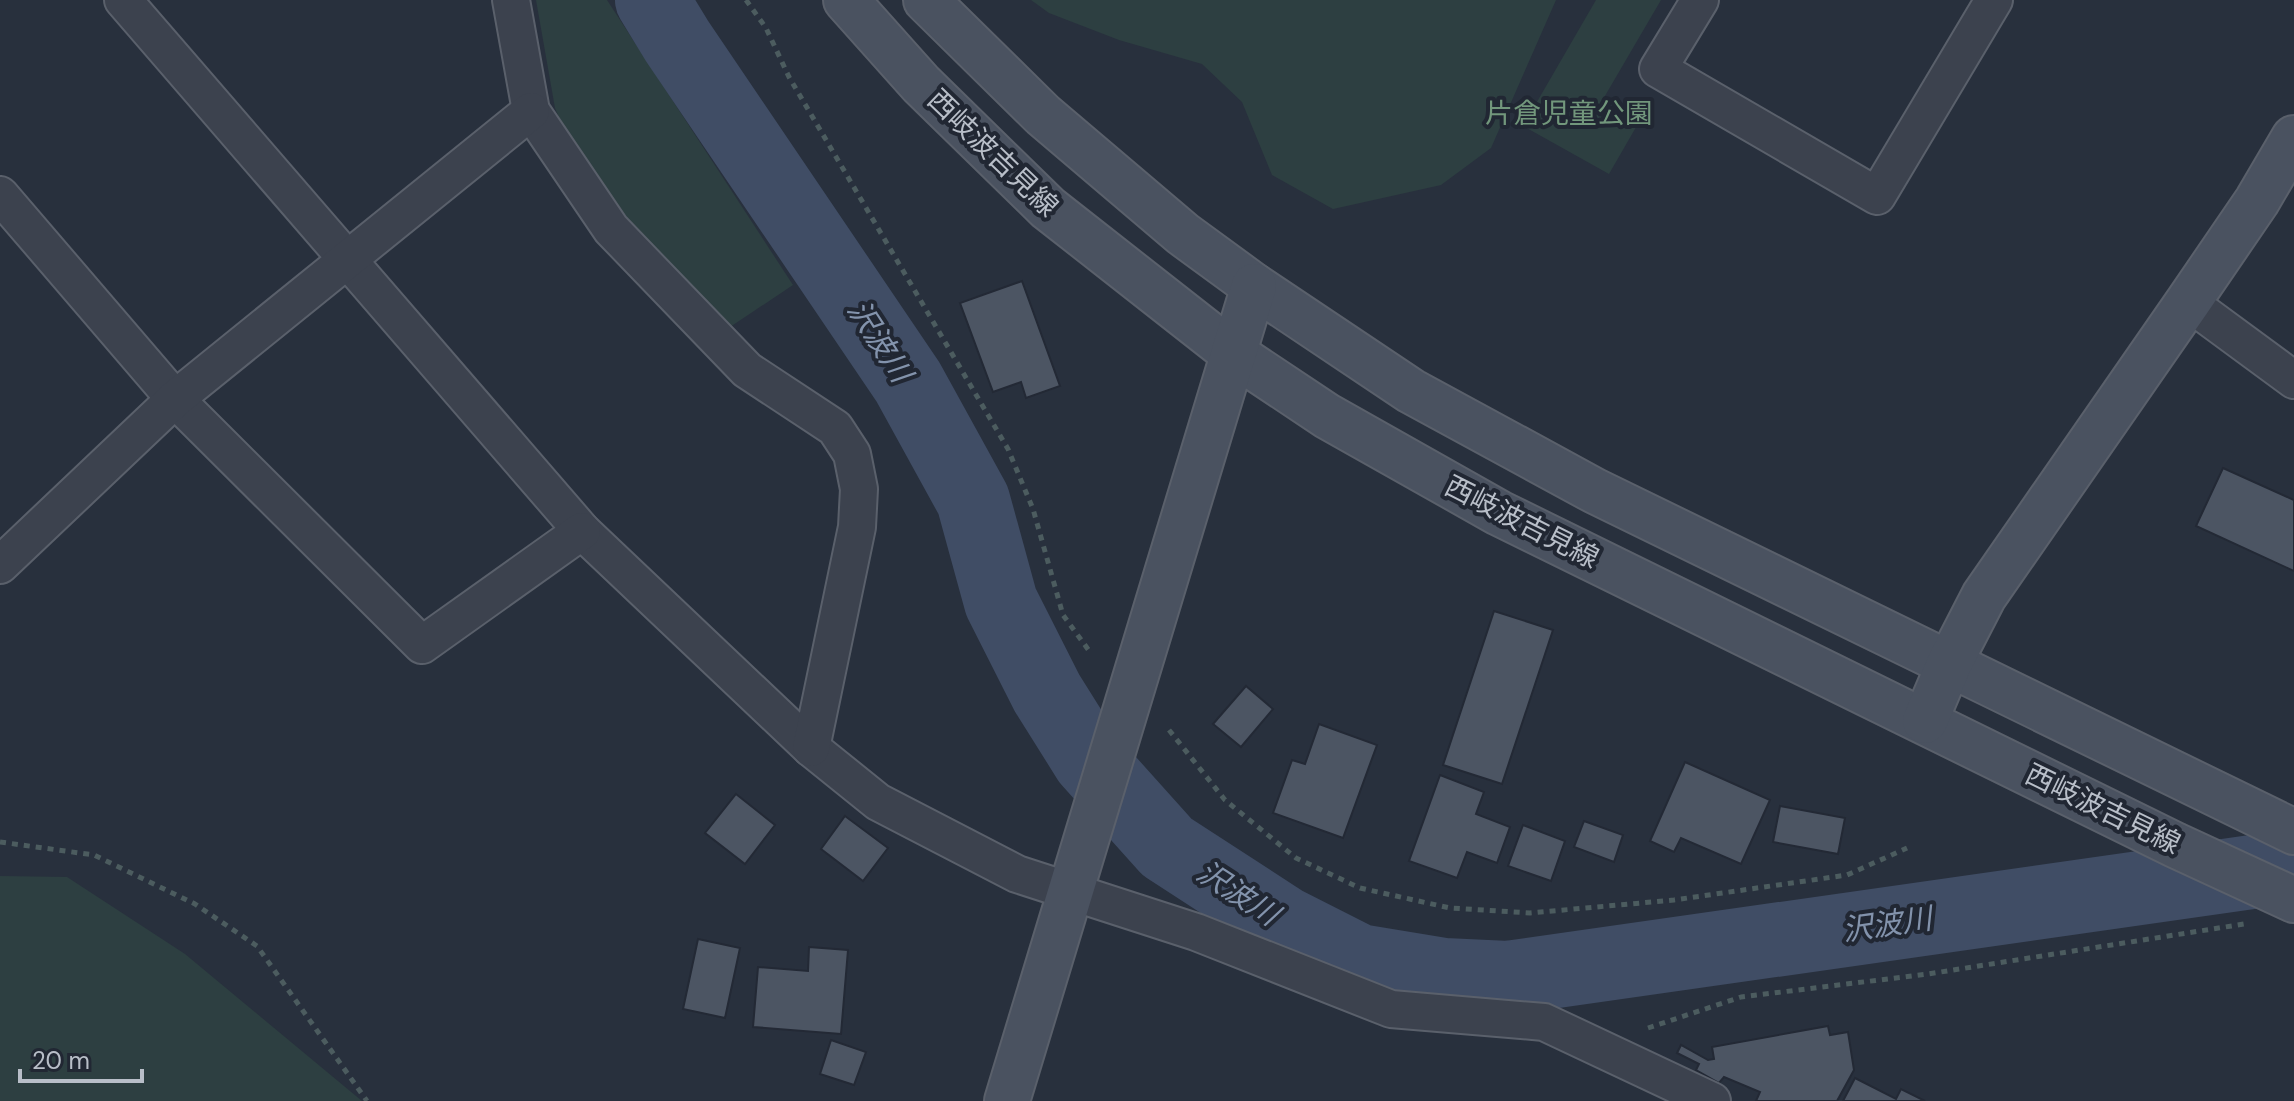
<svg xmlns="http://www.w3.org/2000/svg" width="2294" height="1101" font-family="'DM Sans','Noto Sans JP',sans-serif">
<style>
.green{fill:#2d3f41}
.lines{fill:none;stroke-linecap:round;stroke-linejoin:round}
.river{stroke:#404d65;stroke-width:74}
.building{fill:#4c5563;stroke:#232935;stroke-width:2}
.street-casing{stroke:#5a606b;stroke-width:40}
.secondary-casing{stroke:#5a606b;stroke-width:48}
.path{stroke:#4c5c5f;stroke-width:5;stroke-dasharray:6 6;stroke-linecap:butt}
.street{stroke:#3c424e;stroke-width:36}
.secondary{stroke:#4a5260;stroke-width:44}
.labels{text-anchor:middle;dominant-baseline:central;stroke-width:8;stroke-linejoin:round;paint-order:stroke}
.park-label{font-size:28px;fill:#72977c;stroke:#212733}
.street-label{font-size:28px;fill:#b8bec8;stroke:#212733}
.water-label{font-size:30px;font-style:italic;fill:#8393ac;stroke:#212733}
</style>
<rect width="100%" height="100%" fill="#28303d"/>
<g class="green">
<polygon points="536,0 607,0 793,285 730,327 654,251 573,150 555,108"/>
<polygon points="1031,0 1556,0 1491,148 1441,185 1333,209 1272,175 1242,102 1202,64 1119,40 1049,13"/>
<polygon points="1596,0 1661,0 1602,101 1639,122 1609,174 1523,126"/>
<polygon points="0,876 67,877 185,954 362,1101 0,1101"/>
</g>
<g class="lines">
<polyline class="river" points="652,0 677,41 908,382 973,500 1001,602 1047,693 1089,760 1167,847 1284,923 1359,961 1444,975 1508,978 2294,866"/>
</g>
<g class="building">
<polygon points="1022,281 1060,386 1026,398 1021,382 993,392 960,303"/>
<polygon points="2223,468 2294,500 2294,571 2196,526"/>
<polygon points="1494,611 1553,630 1502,784 1443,765"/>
<polygon points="1246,686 1273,709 1241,747 1213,724"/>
<polygon points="1319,724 1377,745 1343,838 1273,813 1292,760 1305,764"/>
<polygon points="1685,762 1770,800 1741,864 1681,838 1674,852 1650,841"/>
<polygon points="1440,775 1484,792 1476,814 1510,827 1497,863 1467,852 1457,878 1409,861"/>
<polygon points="736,794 775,825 745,864 705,833"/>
<polygon points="1780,806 1845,818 1838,854 1773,842"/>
<polygon points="845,816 888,848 863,881 821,849"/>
<polygon points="1584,821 1623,835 1614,862 1574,847"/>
<polygon points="1523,825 1565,841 1551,881 1508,866"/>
<polygon points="698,939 740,948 725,1018 683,1009"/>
<polygon points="809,947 848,950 841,1034 753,1027 758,967 808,971"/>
<polygon points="1828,1026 1830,1035 1848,1032 1854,1070 1837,1101 1756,1101 1760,1092 1724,1077 1719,1083 1696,1070 1699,1064 1677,1053 1681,1045 1708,1060 1714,1059 1712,1047"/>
<polygon points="831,1040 866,1052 854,1085 820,1074"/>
<polygon points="1855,1078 1896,1099 1901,1089 1925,1101 1843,1101"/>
</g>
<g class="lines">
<defs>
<g id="street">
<polyline points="123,0 582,531 811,748 878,802 1017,874 1196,932 1391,1009 1544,1022 1712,1101"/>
<polyline points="511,0 531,111 611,229 747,370 835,428 852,454 859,489 857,527 811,748"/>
<polyline points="1700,0 1658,69 1877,196 1994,0"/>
<polyline points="0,195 175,399 422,645 582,531"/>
<polyline points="2188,302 2294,380"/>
<polyline points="0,565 175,399 531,111"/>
</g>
<g id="secondary">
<polyline points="846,0 921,84 1048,208 1234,354 1327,416 1499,513 2175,845 2294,900"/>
<polyline points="926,0 1043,115 1183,234 1254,286 1411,391 1595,491 2294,832"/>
<polyline points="1925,721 1950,662 1984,596 2188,302 2257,201 2294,138"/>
<polyline points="1007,1101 1254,286"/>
</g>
</defs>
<use href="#street" class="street-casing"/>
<use href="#secondary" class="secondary-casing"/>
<g class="path">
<polyline points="746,0 766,28 789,77 1008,449 1033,509 1063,615 1090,652"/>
<polyline points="1169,730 1225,800 1296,858 1360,888 1450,908 1530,913 1674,900 1847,875 1907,848"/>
<polyline points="0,842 94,855 195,904 257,946 367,1101"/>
<polyline points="1648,1028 1741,997 1928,974 2244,924"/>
</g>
<use href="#street" class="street"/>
<use href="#secondary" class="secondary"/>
</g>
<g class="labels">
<g class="park-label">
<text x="1569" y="113">片倉児童公園</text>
</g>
<g class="street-label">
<text transform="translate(993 153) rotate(44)">西岐波吉見線</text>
<text transform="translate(1522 522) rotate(27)">西岐波吉見線</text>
<text transform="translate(2103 809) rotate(26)">西岐波吉見線</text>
</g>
<g class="water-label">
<text transform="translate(880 341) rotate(57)">沢波川</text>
<text transform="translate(1238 893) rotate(33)">沢波川</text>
<text transform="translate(1887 924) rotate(-8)">沢波川</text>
</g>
</g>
<path d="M20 1069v12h122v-12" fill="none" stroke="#b8bec8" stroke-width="4"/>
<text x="32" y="1069" font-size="24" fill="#b8bec8" stroke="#212733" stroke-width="6" paint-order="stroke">20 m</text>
</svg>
